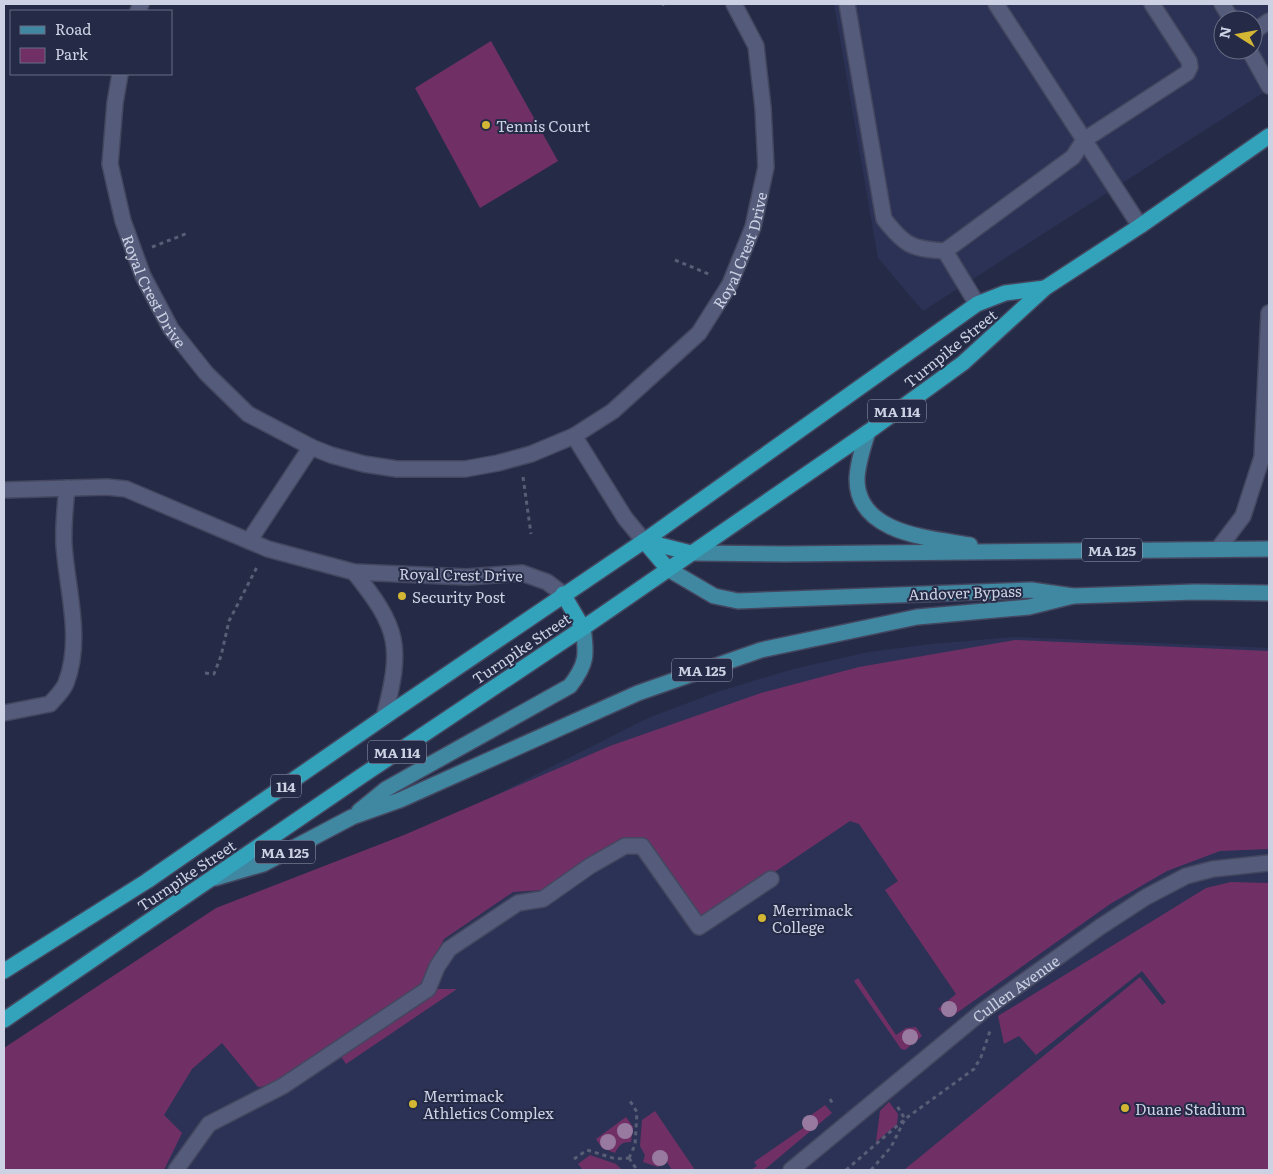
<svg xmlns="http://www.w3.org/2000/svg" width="1273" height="1174" font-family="Literata,serif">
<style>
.built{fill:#2c3255;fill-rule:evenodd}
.green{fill:#713065}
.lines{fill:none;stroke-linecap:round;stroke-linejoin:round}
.minor-casing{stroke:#44475f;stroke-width:18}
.major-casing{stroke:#44475f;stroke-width:18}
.highway-casing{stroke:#44475f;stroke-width:18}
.path{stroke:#595e76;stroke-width:3;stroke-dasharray:4 4;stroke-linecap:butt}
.minor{stroke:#555c7b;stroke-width:15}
.major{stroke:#4087a1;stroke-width:15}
.highway{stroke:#32a3ba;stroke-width:15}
.tree{fill:#987aa0}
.poi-dot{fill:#d4b635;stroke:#252b46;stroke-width:2}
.labels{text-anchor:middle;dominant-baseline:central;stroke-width:4;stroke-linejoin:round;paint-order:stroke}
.shield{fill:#252b46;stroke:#9a9fb4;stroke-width:1}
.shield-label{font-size:14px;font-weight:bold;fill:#ccd1e3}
.poi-label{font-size:15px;fill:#ccd1e3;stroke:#252b46;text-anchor:start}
.street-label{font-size:15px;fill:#ccd1e3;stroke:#252b46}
</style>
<rect width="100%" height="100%" fill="#252b46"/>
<g class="built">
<path d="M834 4H1269V89L923 311 878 258ZM1223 20H1253V50H1223Z"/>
<polygon points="1015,637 1269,648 1269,1170 4,1170 466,810 648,718 717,692 793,669 869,652 931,644"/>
</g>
<g class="green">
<polygon points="491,41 558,161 480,208 415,88"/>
<polygon points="1015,640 1269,651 1269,849 1220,851 1167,871 1110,904 951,1017 947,1017 938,1009 956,994 885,890 898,881 859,824 850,821 705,919 699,917 644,841 623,838 542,890 513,892 444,939 416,992 296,1075 268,1086 258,1087 222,1043 192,1069 164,1115 182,1133 164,1170 4,1170 4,1048 216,908 404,835 610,746 761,693 859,667"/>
<polygon points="1231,882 1269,883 1269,1170 904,1170 1140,977 1162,1005 1166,1002 1142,971 1036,1055 1019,1036 1004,1044 998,1016 1206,888"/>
<polygon points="858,978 896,1035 906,1028 916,1027 922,1036 905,1050 901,1049 854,981"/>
<polygon points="435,989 457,989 346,1064 340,1055"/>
<polygon points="889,1102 898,1114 897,1124 876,1142 880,1111"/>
<polygon points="825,1105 832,1113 764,1170 751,1170 757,1166 754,1162 806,1126 803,1121"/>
<polygon points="655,1111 695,1170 672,1170 667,1162 658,1167 643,1162 645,1155 640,1146 642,1120"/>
<path d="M626 1117 633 1127 631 1142C622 1142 619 1145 615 1153L602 1148 596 1139Z"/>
<polygon points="590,1155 616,1164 622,1170 583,1170 578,1164"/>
</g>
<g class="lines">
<defs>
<g id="minor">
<path d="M847 4 884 219C905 246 912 249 945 251L977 304"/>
<polyline points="996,4 1140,226"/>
<polyline points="1222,4 1232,20"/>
<polyline points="138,11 141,4"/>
<polyline points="1253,32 1269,21"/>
<polyline points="1249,50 1269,86"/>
<path id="s1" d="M120 74 115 103 110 164 123 221 143 276 171 329 206 373 248 414 311 447 331 455 364 464 397 469H465L498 463 531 454 574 436 613 411 699 333 730 284 753 227 766 167 763 108 756 46 734 4"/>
<polyline points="945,251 1073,157 1084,140 1187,73 1190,67 1189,61 1152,4"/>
<polyline points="574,436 625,518 644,541"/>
<polyline points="4,490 107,487 126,489 268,549 354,572 467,577 522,573 547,582 563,594"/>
<polyline points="249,541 311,447"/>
<polyline points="1218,549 1243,516 1262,457 1269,313"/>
<path d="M354 572C399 628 403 646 384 717"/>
<path d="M4 713 50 704C55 698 63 691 66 683 83 639 67 590 64 545 63 526 65 507 67 488"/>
<polyline points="176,1170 209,1124 283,1086 428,989 437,967 449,949 518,903 543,899 590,866 625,846 642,846 699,927 771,879"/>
<path id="s2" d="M791 1170 984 1010 1100 927 1146 897 1186 876 1213 869 1269 863"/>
</g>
<g id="major">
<path d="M868 432C863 447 858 462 857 478 856 534 930 538 970 545"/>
<polyline points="691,553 785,554 1269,549"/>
<polyline points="668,569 714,596 738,601 1031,590 1073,596 1195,592 1269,593"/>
<path d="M359 811 386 789 570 686C587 664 587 655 583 628"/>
<polyline points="215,878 263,864 352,817 400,800 638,693 761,650 917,617 1029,607 1073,596"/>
</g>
<g id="highway">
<polyline points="644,541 691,553"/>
<polyline points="644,541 668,569"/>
<polyline points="563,594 583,628"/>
<polyline points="4,971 147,881 393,711 644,541 977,304 1005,293 1045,288"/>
<polyline points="4,1020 360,777 583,628 868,432 963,363 1045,288 1140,226 1269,136"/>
</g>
</defs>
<use href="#minor" class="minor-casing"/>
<use href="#major" class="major-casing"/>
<use href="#highway" class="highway-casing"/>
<g class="path">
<polyline points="662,5 664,4"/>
<polyline points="152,247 188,233"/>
<polyline points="675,260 711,275"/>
<polyline points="523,477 531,534"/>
<polyline points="205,673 214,674 221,656 229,621 258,565"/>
<polyline points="830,1099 833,1104"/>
<polyline points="629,1158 635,1145 637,1112 630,1101"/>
<polyline points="629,1158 637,1170"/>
<polyline points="574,1159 587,1150 616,1159 629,1158"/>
<polyline points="846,1170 905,1119 974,1069 981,1057 990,1031"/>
<polyline points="871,1170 891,1147 905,1119 897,1106"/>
</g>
<use href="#minor" class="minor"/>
<use href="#major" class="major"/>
<use href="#highway" class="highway"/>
</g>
<g class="tree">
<circle cx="949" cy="1009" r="8"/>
<circle cx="910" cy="1037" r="8"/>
<circle cx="810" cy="1123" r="8"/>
<circle cx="625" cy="1131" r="8"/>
<circle cx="608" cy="1142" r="8"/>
<circle cx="660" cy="1158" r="8"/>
</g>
<g class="poi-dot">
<circle cx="486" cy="125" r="5"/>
<circle cx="402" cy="596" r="5"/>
<circle cx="762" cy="918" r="5"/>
<circle cx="413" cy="1104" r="5"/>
<circle cx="1125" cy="1108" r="5"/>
</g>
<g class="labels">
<g class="shield">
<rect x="868" y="399.5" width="58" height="23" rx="4"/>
<rect x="1082" y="538.5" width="60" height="23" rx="4"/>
<rect x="672" y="658.5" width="60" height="23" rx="4"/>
<rect x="368" y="740.5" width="58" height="23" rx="4"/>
<rect x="271" y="774.5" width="30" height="23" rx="4"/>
<rect x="255" y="840.5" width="60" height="23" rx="4"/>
</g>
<g class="shield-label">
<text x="897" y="411">MA 114</text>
<text x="1112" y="550">MA 125</text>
<text x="702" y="670">MA 125</text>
<text x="397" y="752">MA 114</text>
<text x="286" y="786">114</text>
<text x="285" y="852">MA 125</text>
</g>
<g class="poi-label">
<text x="496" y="125">Tennis Court</text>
<text x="412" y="596">Security Post</text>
<text x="772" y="909">Merrimack<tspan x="772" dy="17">College</tspan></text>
<text x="423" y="1095">Merrimack<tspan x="423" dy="17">Athletics Complex</tspan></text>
<text x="1135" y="1108">Duane Stadium</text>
</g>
<g class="street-label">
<text stroke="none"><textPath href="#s1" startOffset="981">Royal Crest Drive</textPath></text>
<text stroke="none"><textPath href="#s1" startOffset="226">Royal Crest Drive</textPath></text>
<text transform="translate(950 348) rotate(-39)">Turnpike Street</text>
<text transform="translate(461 574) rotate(1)">Royal Crest Drive</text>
<text transform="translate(965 592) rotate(-2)">Andover Bypass</text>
<text transform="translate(521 648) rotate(-34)">Turnpike Street</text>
<text transform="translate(186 875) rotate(-34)">Turnpike Street</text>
<text stroke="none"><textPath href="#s2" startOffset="289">Cullen Avenue</textPath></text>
</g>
</g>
<rect width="1273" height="1174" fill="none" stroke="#ccd1e3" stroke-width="10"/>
<rect x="10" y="10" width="162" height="65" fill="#252b46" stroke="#686d85"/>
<rect x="20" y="26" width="25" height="8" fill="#4087a1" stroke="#686d85"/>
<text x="55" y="35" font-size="15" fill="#ccd1e3">Road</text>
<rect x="20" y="48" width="25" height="15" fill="#713065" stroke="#686d85"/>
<text x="55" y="60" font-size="15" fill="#ccd1e3">Park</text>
<g transform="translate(1238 35) rotate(281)"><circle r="24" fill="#252b46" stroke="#686d85"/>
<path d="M0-4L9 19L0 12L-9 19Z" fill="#d4b635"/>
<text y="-8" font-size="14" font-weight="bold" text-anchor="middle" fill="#ccd1e3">N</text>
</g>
</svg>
